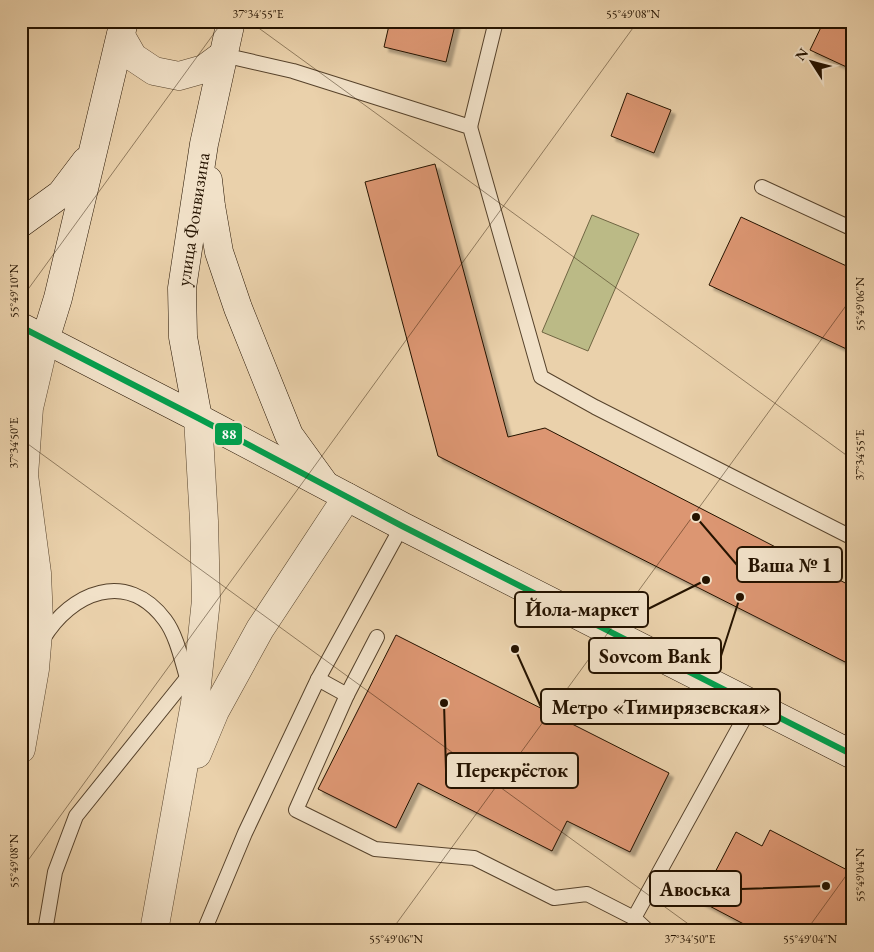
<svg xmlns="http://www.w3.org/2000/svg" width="874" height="952" font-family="'EB Garamond',serif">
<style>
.green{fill:#bbba86;stroke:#706643}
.building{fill:#dc9672;stroke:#251300;filter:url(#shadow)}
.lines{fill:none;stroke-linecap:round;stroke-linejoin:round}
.lane-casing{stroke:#56422b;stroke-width:16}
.street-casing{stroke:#56422b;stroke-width:29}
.secondary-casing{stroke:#251300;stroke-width:29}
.lane{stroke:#f1e1c8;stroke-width:14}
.street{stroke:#f1e1c8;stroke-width:28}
.secondary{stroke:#f1e1c8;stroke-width:28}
.bus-1-casing{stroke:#f1e1c8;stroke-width:10}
.bus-1{stroke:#029f4d;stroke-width:6}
.ticks{fill:none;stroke:#251300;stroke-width:1;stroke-opacity:0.45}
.labels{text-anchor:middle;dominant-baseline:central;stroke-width:4.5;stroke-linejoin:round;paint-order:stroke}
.street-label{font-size:19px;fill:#251300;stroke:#f1e1c8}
.leader{fill:none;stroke:#251300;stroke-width:2}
.callout-dot{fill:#251300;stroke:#f1e1c8;stroke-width:2}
.callout{fill:#f1e1c8;stroke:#251300;stroke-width:2}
.callout-label{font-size:20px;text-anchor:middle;font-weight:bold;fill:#251300}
.line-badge{stroke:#f1e1c8;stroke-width:2}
.badge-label{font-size:14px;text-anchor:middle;font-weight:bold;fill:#fff}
.neatline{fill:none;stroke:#251300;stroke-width:2}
.ticks-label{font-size:12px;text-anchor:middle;fill:#251300}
</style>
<defs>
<filter id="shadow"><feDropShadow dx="4.5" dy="4.5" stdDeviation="1" flood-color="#0004"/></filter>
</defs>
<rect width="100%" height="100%" fill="#ead1ab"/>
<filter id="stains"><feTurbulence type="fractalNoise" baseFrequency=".004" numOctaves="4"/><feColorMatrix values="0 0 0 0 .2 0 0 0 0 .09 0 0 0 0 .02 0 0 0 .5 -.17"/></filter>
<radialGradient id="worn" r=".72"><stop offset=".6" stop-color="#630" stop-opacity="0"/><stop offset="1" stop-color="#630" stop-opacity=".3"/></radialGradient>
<polygon class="green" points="592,215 639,234 588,351 542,332"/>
<g class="building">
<polygon points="390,21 456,21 446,62 384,47"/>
<polygon points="824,21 853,21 853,70 810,50"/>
<polygon points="627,93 671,110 654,153 611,136"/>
<polygon points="435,164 508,437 545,428 853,587 853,666 438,456 365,182"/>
<polygon points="741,217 853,269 853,352 709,285"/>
<polygon points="396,635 669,773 630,852 567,821 552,851 418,783 396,828 318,789"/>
<polygon points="770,830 853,873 853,931 757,931 700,901 736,832 762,846"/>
</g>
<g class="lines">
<defs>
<g id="lane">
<polyline points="223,55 293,71 470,127 541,377 595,407 853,538"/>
<polyline points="470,127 496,21"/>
<polyline points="762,187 853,229"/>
<path d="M43 639C71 592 127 569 165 620 177 636 182 662 188 681"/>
<polyline points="318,679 347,695 296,810 375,849 474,858 554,898 587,894 634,918 648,931"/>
<polyline points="347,695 377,637"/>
<polyline points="634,918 752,704"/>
<polyline points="45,931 55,872 76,816 187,678 192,666"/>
<polyline points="204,931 245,833 318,679 402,526"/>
</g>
<g id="street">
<polyline points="121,36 133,57 154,71 179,76 204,69 223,55"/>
<polyline points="21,749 35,669 39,621 37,573 24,475 29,408 45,340"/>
<polyline points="197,754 215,711 260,629 347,497"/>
<polyline points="154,931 195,703 206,600 204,521 198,418"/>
</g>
<g id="secondary">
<polyline points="208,180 211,206 219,252 238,308 289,435 323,482"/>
<polyline points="21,223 61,194 86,161"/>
<polyline points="21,327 198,418 402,526 853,755"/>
<polyline points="45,340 58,298 124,21"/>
<path id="s1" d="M198 418 183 337 182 288 204 144 231 21"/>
</g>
</defs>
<use href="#lane" class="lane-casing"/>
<use href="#street" class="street-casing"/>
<use href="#secondary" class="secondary-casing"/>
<use href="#lane" class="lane"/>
<use href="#street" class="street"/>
<use href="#secondary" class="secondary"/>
<defs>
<polyline id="bus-1" points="21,327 198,418 402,526 853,755"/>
</defs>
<use href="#bus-1" class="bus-1-casing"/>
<use href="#bus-1" class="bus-1"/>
</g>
<path class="ticks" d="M249 21 853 460M21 299 223 21M21 439 698 931M21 870 638 21M391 931 853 296M806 931 853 866"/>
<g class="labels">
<g class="street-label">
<text stroke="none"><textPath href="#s1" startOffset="201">улица Фонвизина</textPath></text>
</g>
</g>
<path class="leader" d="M696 517L737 565M706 580L648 609M740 597L721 656M515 649L541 707M444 703L446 770M826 886L741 889"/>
<g class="callout-dot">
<circle cx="696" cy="517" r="5"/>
<circle cx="706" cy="580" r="5"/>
<circle cx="740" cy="597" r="5"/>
<circle cx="515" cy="649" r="5"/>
<circle cx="444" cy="703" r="5"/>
<circle cx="826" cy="886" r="5"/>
</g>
<g class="callout">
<rect x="737" y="547" width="105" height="35" rx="5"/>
<rect x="515" y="592" width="133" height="35" rx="5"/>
<rect x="589" y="638" width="132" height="35" rx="5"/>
<rect x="541" y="689" width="239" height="35" rx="5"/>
<rect x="446" y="753" width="132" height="35" rx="5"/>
<rect x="650" y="871" width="91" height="35" rx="5"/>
</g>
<g class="callout-label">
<text x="790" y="572">Ваша № 1</text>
<text x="582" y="616">Йола-маркет</text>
<text x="655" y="663">Sovcom Bank</text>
<text x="661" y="714">Метро «Тимирязевская»</text>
<text x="512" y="777">Перекрёсток</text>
<text x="695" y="896">Авоська</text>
</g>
<rect class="line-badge" x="214" y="422" width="29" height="24" rx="5" fill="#029f4d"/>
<g class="badge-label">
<text x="229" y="439">88</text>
</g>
<rect width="874" height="952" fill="none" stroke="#ead1ab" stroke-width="55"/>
<g transform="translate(812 62) rotate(306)" stroke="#f1e1c8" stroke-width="4" paint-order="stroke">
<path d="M0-4L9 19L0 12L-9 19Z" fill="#251300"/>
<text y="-8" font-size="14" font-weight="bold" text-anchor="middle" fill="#251300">N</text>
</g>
<rect x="28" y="28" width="818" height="896" class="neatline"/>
<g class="ticks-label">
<text x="258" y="18">37°34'55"E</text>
<text x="633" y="18">55°49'08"N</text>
<text transform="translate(14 291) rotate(-90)" y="4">55°49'10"N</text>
<text transform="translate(860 304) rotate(-90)" y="4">55°49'06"N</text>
<text transform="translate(14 443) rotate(-90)" y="4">37°34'50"E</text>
<text transform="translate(860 455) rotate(-90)" y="4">37°34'55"E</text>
<text transform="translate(14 861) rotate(-90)" y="4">55°49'08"N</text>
<text transform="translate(860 875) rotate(-90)" y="4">55°49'04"N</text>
<text x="396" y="943">55°49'06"N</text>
<text x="690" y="943">37°34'50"E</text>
<text x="810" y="943">55°49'04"N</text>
</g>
<rect width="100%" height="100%" filter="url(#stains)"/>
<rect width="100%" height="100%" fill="url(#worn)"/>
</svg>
